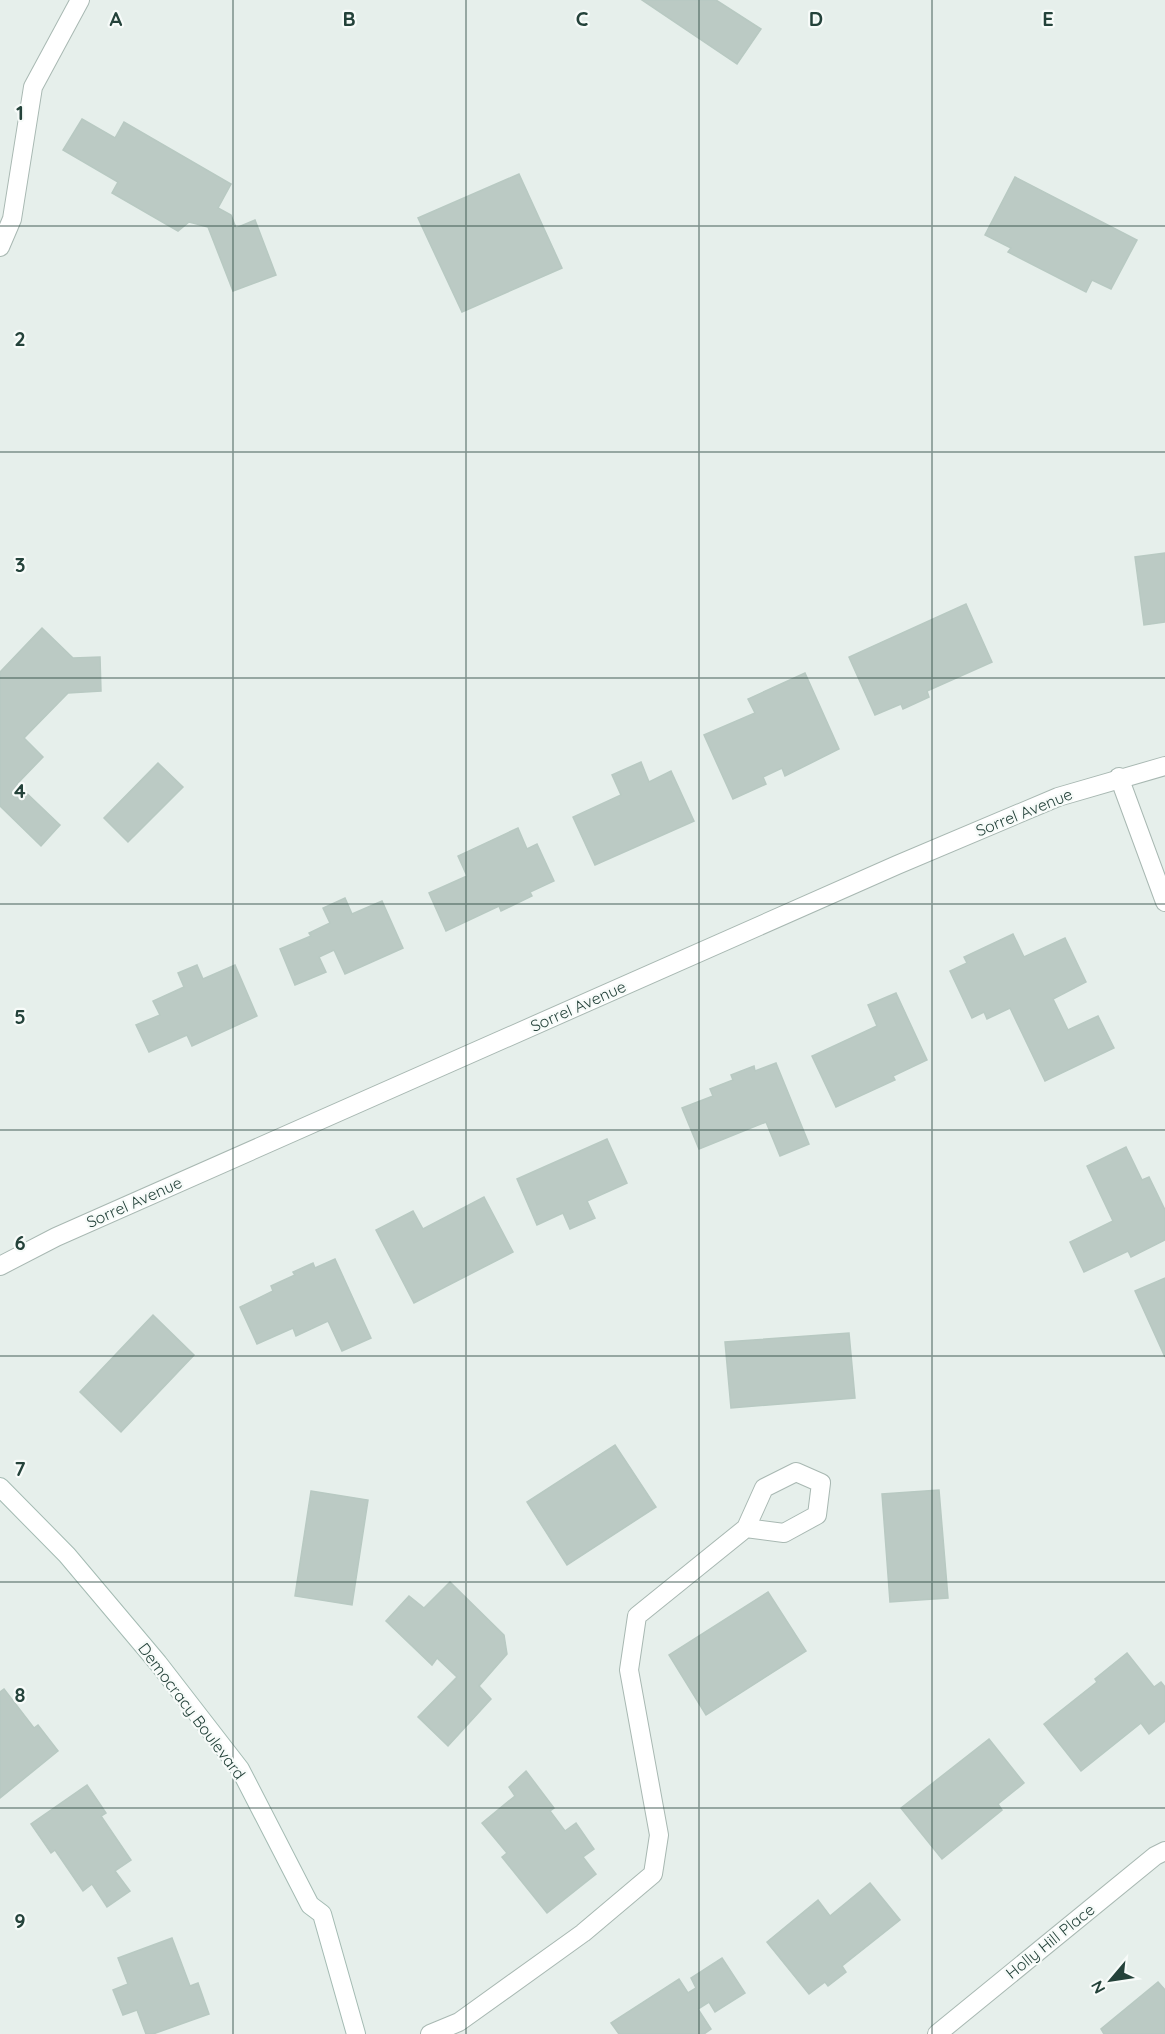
<svg xmlns="http://www.w3.org/2000/svg" width="1165" height="2034" font-family="Quicksand,sans-serif">
<style>
.building{fill:#bbcac4;stroke:#b8c9c2;stroke-width:1.5}
.lines{fill:none;stroke-linecap:round;stroke-linejoin:round}
.lane-casing{stroke:#a8b8b2;stroke-width:20}
.street-casing{stroke:#a8b8b2;stroke-width:20}
.secondary-casing{stroke:#a4bbb3;stroke-width:20}
.lane{stroke:#fff;stroke-width:18}
.street{stroke:#fff;stroke-width:18}
.secondary{stroke:#fff;stroke-width:18}
.grid{fill:none;stroke:#24423a;stroke-width:1.5;stroke-opacity:0.55}
.labels{text-anchor:middle;dominant-baseline:central;stroke-width:4.5;stroke-linejoin:round;paint-order:stroke}
.street-label{font-size:16px;fill:#24423a;stroke:#f7fbf9}
.grid-label{font-size:20px;text-anchor:middle;font-weight:bold;fill:#24423a;stroke:#f7fbf9;stroke-width:4.5;stroke-linejoin:round;paint-order:stroke}
</style>
<rect width="100%" height="100%" fill="#e6efeb"/>
<g class="building">
<polygon points="642,0 716,0 761,29 737,64"/>
<polygon points="82,119 115,138 124,122 231,184 218,208 231,215 236,228 255,220 276,275 233,291 208,227 189,222 178,231 112,193 118,182 63,150"/>
<polygon points="519,174 562,268 462,312 418,218"/>
<polygon points="1015,177 1137,240 1111,289 1092,280 1086,292 1008,252 1011,248 985,235"/>
<polygon points="1165,553 1165,622 1144,625 1135,557"/>
<polygon points="966,604 992,662 927,691 929,697 903,709 901,704 875,715 849,657"/>
<polygon points="42,628 73,658 100,657 101,691 68,693 24,738 43,757 17,784 60,825 41,846 0,806 0,672"/>
<polygon points="805,673 839,749 785,776 782,768 763,777 766,784 733,799 704,735 755,713 748,699"/>
<polygon points="641,762 649,782 671,771 694,821 595,865 573,817 621,795 612,775"/>
<polygon points="158,763 183,787 128,842 104,818"/>
<polygon points="518,828 527,849 537,844 554,881 530,892 532,896 501,911 499,906 446,931 429,893 467,876 458,856"/>
<polygon points="345,898 352,914 382,901 403,948 345,974 334,950 319,957 326,972 295,985 280,949 311,936 309,933 330,923 323,908"/>
<polygon points="1013,934 1024,957 1065,938 1086,982 1053,999 1068,1030 1098,1016 1114,1048 1045,1081 1010,1008 987,1019 984,1012 972,1018 950,971 967,963 964,957"/>
<polygon points="197,965 203,979 235,965 257,1016 192,1046 187,1035 149,1052 136,1025 160,1015 153,1001 184,987 178,973"/>
<polygon points="896,993 927,1060 893,1076 895,1080 836,1107 812,1056 877,1026 868,1005"/>
<polygon points="776,1063 809,1144 780,1156 766,1122 699,1149 682,1108 713,1096 710,1089 733,1080 731,1075 754,1066 755,1071"/>
<polygon points="607,1139 627,1183 587,1201 595,1218 570,1229 563,1213 537,1225 517,1179"/>
<polygon points="1126,1147 1142,1180 1149,1177 1165,1210 1165,1240 1131,1257 1128,1251 1084,1272 1070,1242 1113,1221 1087,1166"/>
<polygon points="484,1197 513,1252 414,1303 376,1230 413,1211 423,1229"/>
<polygon points="335,1259 371,1338 342,1351 328,1321 296,1336 293,1328 257,1344 240,1307 273,1291 271,1286 295,1275 293,1272 313,1263 315,1268"/>
<polygon points="1165,1278 1165,1357 1135,1291"/>
<polygon points="153,1315 194,1355 121,1432 80,1392"/>
<polygon points="849,1333 855,1398 731,1408 725,1342"/>
<polygon points="615,1445 656,1507 567,1565 527,1502"/>
<polygon points="939,1490 948,1598 890,1602 882,1494"/>
<polygon points="311,1491 368,1500 352,1605 295,1596"/>
<polygon points="450,1582 504,1635 507,1654 479,1686 491,1699 448,1746 418,1717 457,1677 437,1658 432,1665 386,1621 409,1596 424,1608"/>
<polygon points="768,1592 806,1651 706,1715 669,1655"/>
<polygon points="1127,1653 1154,1687 1161,1682 1165,1687 1165,1721 1149,1734 1141,1723 1081,1771 1044,1724 1097,1682 1095,1679"/>
<polygon points="4,1689 34,1728 38,1725 58,1751 0,1798 0,1692"/>
<polygon points="989,1739 1024,1783 998,1804 1002,1810 942,1859 901,1808"/>
<polygon points="526,1771 554,1808 550,1811 565,1831 576,1823 594,1849 583,1857 596,1874 547,1913 502,1857 507,1853 482,1823 515,1796 509,1787"/>
<polygon points="87,1785 106,1813 101,1816 131,1860 115,1871 130,1891 107,1907 92,1884 83,1891 55,1850 51,1853 31,1824"/>
<polygon points="870,1883 900,1920 842,1966 846,1972 828,1986 825,1982 809,1994 767,1942 818,1900 830,1916"/>
<polygon points="172,1938 190,1986 198,1983 209,2014 153,2034 146,2034 137,2010 123,2015 113,1990 128,1984 118,1958"/>
<polygon points="722,1958 745,1993 715,2012 709,2002 698,2009 711,2029 704,2034 619,2034 611,2023 679,1979 688,1993 696,1988 691,1978"/>
<polygon points="1158,1982 1165,1990 1165,2034 1104,2034 1101,2029"/>
</g>
<g class="lines">
<defs>
<g id="lane">
<polyline points="0,247 12,219 33,87 80,0"/>
<polyline points="430,2034 459,2022 583,1933 653,1874 659,1835 629,1670 637,1616 746,1528 764,1488 796,1472 821,1483 817,1515 784,1533 746,1528"/>
</g>
<g id="street">
<polyline points="1119,777 1165,902"/>
<polyline points="0,1266 56,1237 897,865 1058,797 1165,766"/>
<polyline points="937,2034 1155,1856 1165,1851"/>
</g>
<polyline id="secondary" points="0,1487 67,1555 158,1663 240,1769 310,1905 322,1914 356,2034"/>
</defs>
<use href="#lane" class="lane-casing"/>
<use href="#street" class="street-casing"/>
<use href="#secondary" class="secondary-casing"/>
<use href="#lane" class="lane"/>
<use href="#street" class="street"/>
<use href="#secondary" class="secondary"/>
</g>
<path class="grid" d="M233 0V2034M466 0V2034M699 0V2034M932 0V2034M0 226H1165M0 452H1165M0 678H1165M0 904H1165M0 1130H1165M0 1356H1165M0 1582H1165M0 1808H1165"/>
<g class="labels">
<g class="street-label">
<text transform="translate(1024 812) rotate(-22)">Sorrel Avenue</text>
<text transform="translate(578 1006) rotate(-24)">Sorrel Avenue</text>
<text transform="translate(134 1202) rotate(-24)">Sorrel Avenue</text>
<text transform="translate(192 1711) rotate(53)">Democracy Boulevard</text>
<text transform="translate(1050 1941) rotate(-39)">Holly Hill Place</text>
</g>
</g>
<g class="grid-label">
<text x="116" y="26">A</text>
<text x="349" y="26">B</text>
<text x="582" y="26">C</text>
<text x="816" y="26">D</text>
<text x="1048" y="26">E</text>
<text x="20" y="120">1</text>
<text x="20" y="346">2</text>
<text x="20" y="572">3</text>
<text x="20" y="798">4</text>
<text x="20" y="1024">5</text>
<text x="20" y="1250">6</text>
<text x="20" y="1476">7</text>
<text x="20" y="1702">8</text>
<text x="20" y="1928">9</text>
</g>
<g transform="translate(1111 1980) rotate(241)" stroke="#f7fbf9" stroke-width="4.5" paint-order="stroke">
<path d="M0-4.5L10 22L0 15L-10 22Z" fill="#24423a"/>
<text y="-9" font-size="16" font-weight="bold" text-anchor="middle" fill="#24423a">N</text>
</g>
</svg>
